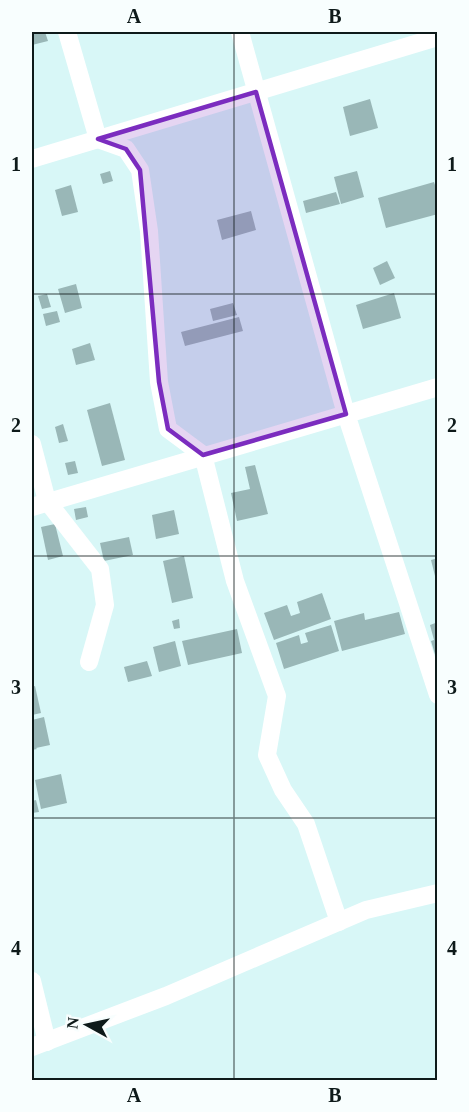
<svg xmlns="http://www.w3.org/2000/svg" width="469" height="1112" font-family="'Times New Roman',serif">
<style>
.building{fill:#99b7b7}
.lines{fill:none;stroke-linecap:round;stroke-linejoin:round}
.minor{stroke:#fff;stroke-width:18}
.marked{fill:#7b2cbf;fill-opacity:0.2;stroke:#7b2cbf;stroke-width:4.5;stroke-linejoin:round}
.grid{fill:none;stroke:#0e1a1a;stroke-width:1.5;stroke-opacity:0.55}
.neatline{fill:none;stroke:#0e1a1a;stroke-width:2}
.grid-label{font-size:20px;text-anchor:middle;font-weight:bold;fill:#0e1a1a}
</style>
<rect width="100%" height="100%" fill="#d8f7f7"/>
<g class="building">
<polygon points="32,32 45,32 48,41 32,45"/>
<polygon points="370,99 378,128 350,136 343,107"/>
<polygon points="110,171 113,181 103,184 100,174"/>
<polygon points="357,171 364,197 341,204 334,177"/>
<polygon points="434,182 438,194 438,214 386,228 378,198"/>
<polygon points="71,185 78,212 62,216 55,190"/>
<polygon points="336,192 340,204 306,213 303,201"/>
<polygon points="251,211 256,230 222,240 217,220"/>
<polygon points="387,261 395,278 380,285 373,268"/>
<polygon points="76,284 82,308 65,313 58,289"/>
<polygon points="394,293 401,318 363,329 356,305"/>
<polygon points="47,294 51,307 42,309 38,296"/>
<polygon points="233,303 237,315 213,321 210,309"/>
<polygon points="57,311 60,322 46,326 43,314"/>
<polygon points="239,317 243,331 185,346 181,332"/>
<polygon points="90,343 95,360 76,365 72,349"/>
<polygon points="110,403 125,460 102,466 87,410"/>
<polygon points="63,424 68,441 59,443 55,427"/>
<polygon points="75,461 78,473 68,475 65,463"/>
<polygon points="255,465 268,514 237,521 231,493 250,489 245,467"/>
<polygon points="86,507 88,517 76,520 74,509"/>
<polygon points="174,510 179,534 156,539 152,515"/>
<polygon points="55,524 63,556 48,560 41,527"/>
<polygon points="129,537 133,555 104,561 100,543"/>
<polygon points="184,556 193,598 172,603 163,561"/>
<polygon points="438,558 438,575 435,576 431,560"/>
<polygon points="322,593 331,619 274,640 264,613 287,605 291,616 300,613 297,602"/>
<polygon points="399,612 405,634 342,651 334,621 364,613 365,620"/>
<polygon points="179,619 180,628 174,629 172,621"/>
<polygon points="438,622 438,661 437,661 431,641 434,640 430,625"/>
<polygon points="331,625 339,651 284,669 276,643 299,635 301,644 308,642 305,633"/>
<polygon points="237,629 242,653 188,665 182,641"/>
<polygon points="175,641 181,666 159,672 153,647"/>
<polygon points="147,661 152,676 128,682 124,667"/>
<polygon points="35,686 41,713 32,715 32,687"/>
<polygon points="44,717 50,745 36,748 37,749 32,750 32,720"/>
<polygon points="61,774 67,803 41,809 35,780"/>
<polygon points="36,800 39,812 32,813 32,801"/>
</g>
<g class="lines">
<g class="minor">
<polyline points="67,32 98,139 126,149 140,170 149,231 159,382 168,429 203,455 235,581 277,696 267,755 283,790 306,824 339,922"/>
<polyline points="240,32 346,414 438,695"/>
<polyline points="32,159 438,37"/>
<polyline points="32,444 47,501 100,569 105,605 89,662"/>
<polyline points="32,507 438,387"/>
<polyline points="32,981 47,1042"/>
<polyline points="32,1047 166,996 366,910 438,893"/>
</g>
</g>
<path class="marked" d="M256 92 346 414 203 455 168 429 159 382 140 170 126 149 98 139Z"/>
<path class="grid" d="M234 32V1080M32 294H438M32 556H438M32 818H438"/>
<rect width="469" height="1112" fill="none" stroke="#f8fefe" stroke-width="66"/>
<g transform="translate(87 1025) rotate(278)" stroke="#f8fefe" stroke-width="4.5" paint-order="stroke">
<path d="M0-4.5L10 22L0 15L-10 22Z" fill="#0e1a1a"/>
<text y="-9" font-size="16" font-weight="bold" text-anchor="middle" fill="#0e1a1a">N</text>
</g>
<rect x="33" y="33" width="403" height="1046" class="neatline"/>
<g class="grid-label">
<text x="134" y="23">A</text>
<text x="335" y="23">B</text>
<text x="16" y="171">1</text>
<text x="452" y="171">1</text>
<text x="16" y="432">2</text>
<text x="452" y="432">2</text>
<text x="16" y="694">3</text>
<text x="452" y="694">3</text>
<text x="16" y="955">4</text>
<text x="452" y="955">4</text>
<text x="134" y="1102">A</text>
<text x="335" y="1102">B</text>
</g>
</svg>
